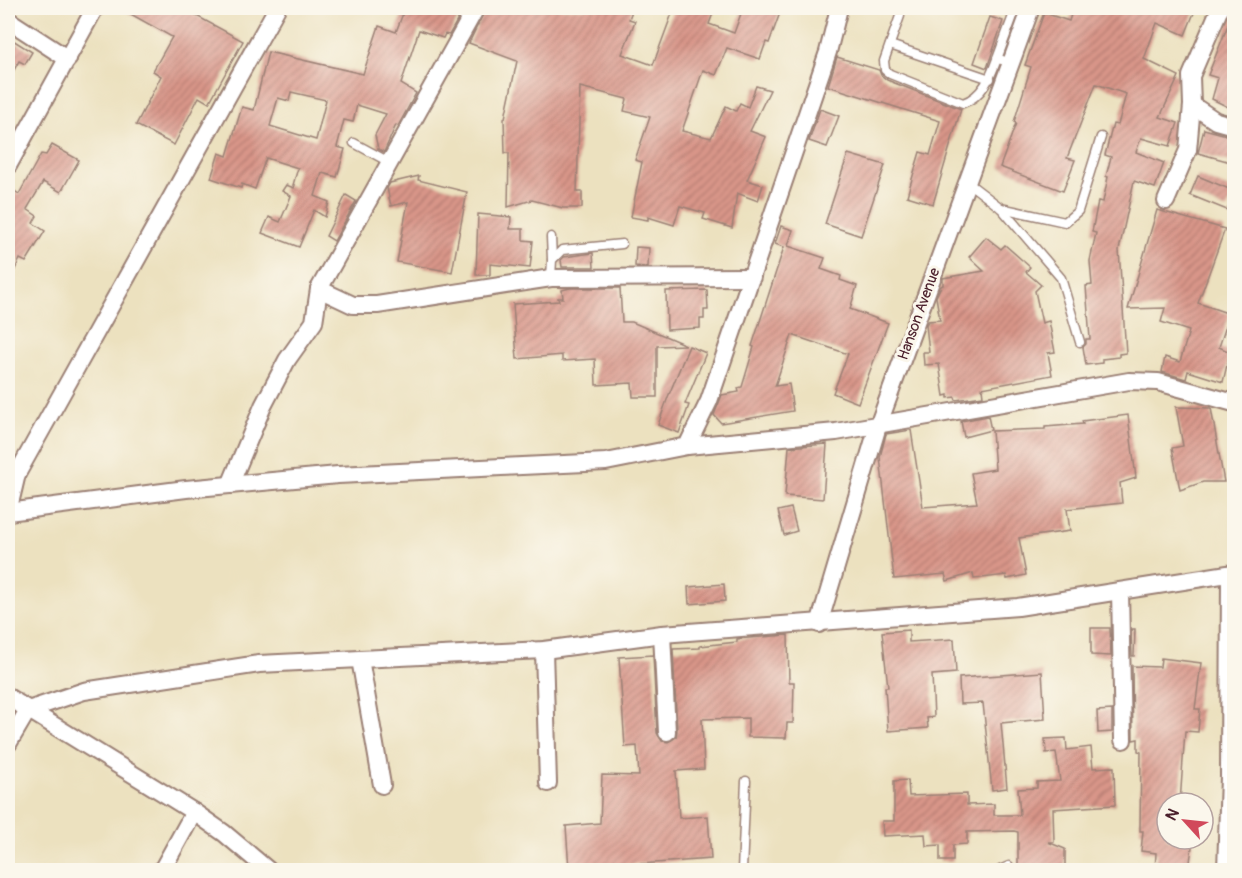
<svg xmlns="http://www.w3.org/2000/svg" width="1242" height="878" font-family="Pangolin,sans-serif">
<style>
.building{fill:url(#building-hatch);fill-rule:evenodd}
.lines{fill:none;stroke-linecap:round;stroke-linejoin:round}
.lane-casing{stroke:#9b8075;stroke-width:11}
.street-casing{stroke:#9b8075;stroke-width:20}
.lane{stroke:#fff;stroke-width:8}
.street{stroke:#fff;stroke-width:16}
.labels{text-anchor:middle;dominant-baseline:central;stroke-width:6;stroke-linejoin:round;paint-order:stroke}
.street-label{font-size:15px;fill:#4a1f2b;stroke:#fbf7ec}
</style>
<defs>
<pattern id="building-hatch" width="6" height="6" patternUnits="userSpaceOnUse" patternTransform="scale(1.5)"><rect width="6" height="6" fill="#d99689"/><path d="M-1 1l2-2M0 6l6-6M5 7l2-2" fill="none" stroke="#b27a70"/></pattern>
</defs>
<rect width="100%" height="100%" fill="#fbf7ec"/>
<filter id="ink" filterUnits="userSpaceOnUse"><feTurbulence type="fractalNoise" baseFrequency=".0167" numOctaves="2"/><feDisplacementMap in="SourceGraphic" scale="12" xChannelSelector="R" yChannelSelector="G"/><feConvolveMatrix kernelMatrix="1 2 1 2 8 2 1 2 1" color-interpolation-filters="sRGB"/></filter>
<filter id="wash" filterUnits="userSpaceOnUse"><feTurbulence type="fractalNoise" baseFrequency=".008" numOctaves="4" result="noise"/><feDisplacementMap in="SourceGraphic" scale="24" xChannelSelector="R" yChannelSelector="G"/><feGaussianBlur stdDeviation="1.35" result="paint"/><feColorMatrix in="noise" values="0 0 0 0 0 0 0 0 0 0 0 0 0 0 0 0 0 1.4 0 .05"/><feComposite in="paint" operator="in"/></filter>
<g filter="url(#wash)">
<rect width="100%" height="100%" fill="#ece1bf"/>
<g id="blocks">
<g class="building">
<polygon points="120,8 182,8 243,41 209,103 199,97 174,145 136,125 161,76 153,71 172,37"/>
<path d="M405 8H464L449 35 445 34 443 38 419 30 401 84 416 93 398 126 396 125 384 152 378 149 375 135 386 114 357 105 353 122 344 120 337 147 345 149 337 177 322 173 315 196 329 202 325 217 314 210 299 247 262 233 269 217 280 222 291 196 282 191 286 185 294 188 295 185H293L298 168 266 158 255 189 242 184 241 188 211 178 219 153 227 156 242 107 254 110 268 52 363 74 379 26 396 32ZM291 92 326 100 316 140 270 126 278 98 289 101Z"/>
<polygon points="486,8 633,8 629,19 635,21 622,54 653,65 674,8 715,8 709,24 734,33 743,8 772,8 781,10 769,43 766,42 760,59 727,48 716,75 703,70 682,131 711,138 726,106 736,111 740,103 748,107 756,86 770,90 750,131 766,137 747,180 763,185 758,201 737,193 732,228 703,219 705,213 680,206 674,225 648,217 648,220 631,217 642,162 635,160 650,117 624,111 627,99 580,87 577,192 582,192 582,208 563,208 532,200 508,207 509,153 505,153 504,118 505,118 517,61 469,43"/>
<polygon points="1073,8 1196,8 1185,35 1157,23 1144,59 1179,76 1160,117 1178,123 1170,146 1141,138 1136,152 1164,163 1155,188 1134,181 1119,250 1126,353 1119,354 1119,357 1102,359 1102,363 1086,365 1083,347 1086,344 1086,339 1090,339 1086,286 1092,285 1090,261 1096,233 1092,232 1098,201 1103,202 1108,177 1106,176 1111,157 1105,155 1113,124 1118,125 1126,94 1096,84 1067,158 1075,160 1063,191 1000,167 1016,123 1014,122 1031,67 1025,65 1044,13 1069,21"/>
<polygon points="1234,10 1234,110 1212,99 1218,78 1208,75"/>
<polygon points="990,17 1003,21 987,68 974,63"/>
<polygon points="8,37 32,52 25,64 19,61 8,81"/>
<polygon points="837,57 879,70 881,75 887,80 961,109 933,204 907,196 920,152 930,155 940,121 828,86"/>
<polygon points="820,109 839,116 827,147 809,141"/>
<polygon points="1204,129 1234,137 1234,163 1198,153"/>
<polygon points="52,145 79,160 61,192 43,182 27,209 37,216 33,223 45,231 26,262 20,259 8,284 8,199 13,190 19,194 41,154 46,155"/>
<polygon points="848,154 885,165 861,236 825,224"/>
<polygon points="419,176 418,180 467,192 452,272 397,262 408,202 391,206 387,188 390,183"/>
<polygon points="1198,176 1234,191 1227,210 1190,195"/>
<polygon points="346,195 356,201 334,241 326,236"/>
<polygon points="1157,210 1225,229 1198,303 1230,314 1219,347 1230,352 1223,382 1188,371 1186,379 1162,372 1165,357 1180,362 1189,331 1161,322 1165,308 1128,309"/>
<polygon points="478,214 511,217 510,229 523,229 523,240 533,241 530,268 490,264 490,275 476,275"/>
<polygon points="781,226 793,230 788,246 825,258 821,269 841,276 840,280 857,286 850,309 888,323 858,403 833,393 848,354 792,335 775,386 789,384 793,411 721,423 714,415 722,395 739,392 738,388 742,387 754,347 752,346 784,247 775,244"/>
<polygon points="986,237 1001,249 1005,245 1030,267 1026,272 1041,285 1035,291 1042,323 1049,321 1055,352 1048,353 1052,375 982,388 983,396 956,400 955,397 948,398 948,395 944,396 939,364 924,365 923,352 929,352 926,325 928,321 940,320 936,297 941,286 943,285 943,278 984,271 969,257"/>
<polygon points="636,247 649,248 648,267 635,266"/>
<polygon points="593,253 594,267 562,267 561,260 564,257"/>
<polygon points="570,288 620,288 622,322 632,322 686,345 657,346 657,397 633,397 632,383 596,385 595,359 562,361 562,355 517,359 513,304 559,301 558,298 563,298 562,290"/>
<polygon points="707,290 708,310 704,310 704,319 700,319 700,328 667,330 666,291"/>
<polygon points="689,346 706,353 685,404 689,405 679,433 658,425 668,397"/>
<polygon points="1176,407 1211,408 1224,482 1203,482 1180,490 1172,448 1183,446"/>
<polygon points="1128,415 1136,478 1120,483 1122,503 1067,509 1070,531 1019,538 1026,575 1007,579 1006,575 974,579 973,573 947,581 945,574 894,579 880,457 886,434 911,430 923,507 977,503 971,473 995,469 992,431 1045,429 1045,427 1083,424 1082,421"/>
<polygon points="988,416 991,430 964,437 961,421"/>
<polygon points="827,444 823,499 785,496 789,447"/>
<polygon points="791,508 797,531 784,535 778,511"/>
<polygon points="724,584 725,601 689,604 688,587"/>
<polygon points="1091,628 1110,628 1111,656 1091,655"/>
<polygon points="1131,629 1135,629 1134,656 1132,656"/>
<polygon points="909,630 909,642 954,639 956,673 932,675 934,717 927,718 928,728 888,731 885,687 888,687 882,632"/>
<polygon points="788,635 789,682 794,682 793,723 787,723 786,738 748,737 748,718 702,719 704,769 676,771 679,818 708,816 711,859 569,869 566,826 600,823 602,775 639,776 637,746 625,747 619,657 653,655 657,733 662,741 668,742 676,737 677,731 673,649 700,648 700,646 737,642 737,639"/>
<polygon points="1161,658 1201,663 1195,709 1200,709 1198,732 1185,731 1180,803 1167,803 1167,839 1193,839 1189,870 1155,870 1156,853 1141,851 1143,831 1140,831 1141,752 1138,751 1138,739 1133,740 1132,666 1160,667"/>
<polygon points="1042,672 1045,719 1001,723 1007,788 992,790 983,703 960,704 959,678"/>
<polygon points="1112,710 1112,732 1098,733 1097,711"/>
<polygon points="1066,738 1067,750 1091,747 1093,768 1114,767 1115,805 1053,809 1054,842 1048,842 1065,849 1065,870 1046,870 1046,866 1018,866 1018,832 1014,831 967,832 967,844 953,845 953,861 940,861 940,845 926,846 925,834 883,836 882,821 894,821 894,781 908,780 909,796 967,794 967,805 994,804 994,815 1020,815 1018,789 1037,788 1037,782 1060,781 1056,752 1046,753 1045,739"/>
</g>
</g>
</g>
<g filter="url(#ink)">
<use href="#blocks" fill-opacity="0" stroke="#9b8075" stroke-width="1.5"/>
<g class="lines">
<defs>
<g id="lane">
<path d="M900 16 884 61 885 70 890 74 963 103C982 97 991 76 997 59"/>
<polyline points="890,45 990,79"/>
<polyline points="1002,60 997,59 1016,8"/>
<polyline points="354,143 389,162"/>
<polyline points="967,182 1001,208 1061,278 1080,342"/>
<polyline points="1001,208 1065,222 1078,211 1101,137"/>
<polyline points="551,237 552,259"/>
<polyline points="551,278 552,260 562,250 622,244"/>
<polyline points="742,870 746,781"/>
<polyline points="1000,870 1009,866"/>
</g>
<g id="street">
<polyline points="8,20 68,59"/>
<polyline points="1192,105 1216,121 1234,126"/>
<polyline points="8,166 95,8"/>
<polyline points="1166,201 1188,150 1192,105 1191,76 1220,8"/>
<polyline points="319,289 353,305 377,305 551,278 752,277"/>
<polyline points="687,446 709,401 828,52 839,8"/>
<polyline points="230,485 263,406 287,360 314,322 319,289 476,8"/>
<polyline points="8,512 186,489 338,475 606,462 687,446 836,432 1129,381 1158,382 1234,403"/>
<polyline points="8,512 17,474 277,8"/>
<polyline points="1120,591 1123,740"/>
<polyline points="819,624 878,426 1031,8"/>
<polyline points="662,634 667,732"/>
<polyline points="544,650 548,783"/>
<polyline points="360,659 382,785"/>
<polyline points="8,697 194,812 224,833 268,870"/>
<polyline points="8,744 28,710 84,691 259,664 544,650 662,634 1018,607 1234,573"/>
<polyline points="162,870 194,812"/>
<polyline points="1226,870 1229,776 1230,574"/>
</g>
</defs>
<use href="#lane" class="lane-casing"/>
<use href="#street" class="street-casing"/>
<use href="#lane" class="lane"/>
<use href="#street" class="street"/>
</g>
</g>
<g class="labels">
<g class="street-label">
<text transform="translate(919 314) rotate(-70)">Hanson Avenue</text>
</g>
</g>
<rect width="1242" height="878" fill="none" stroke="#fbf7ec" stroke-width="30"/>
<g transform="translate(1185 821) rotate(297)"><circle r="28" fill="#fbf7ec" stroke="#b4a19f" stroke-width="1.5"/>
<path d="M0-4.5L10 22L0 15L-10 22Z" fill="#d1495b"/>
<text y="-9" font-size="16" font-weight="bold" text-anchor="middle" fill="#4a1f2b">N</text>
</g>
</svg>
